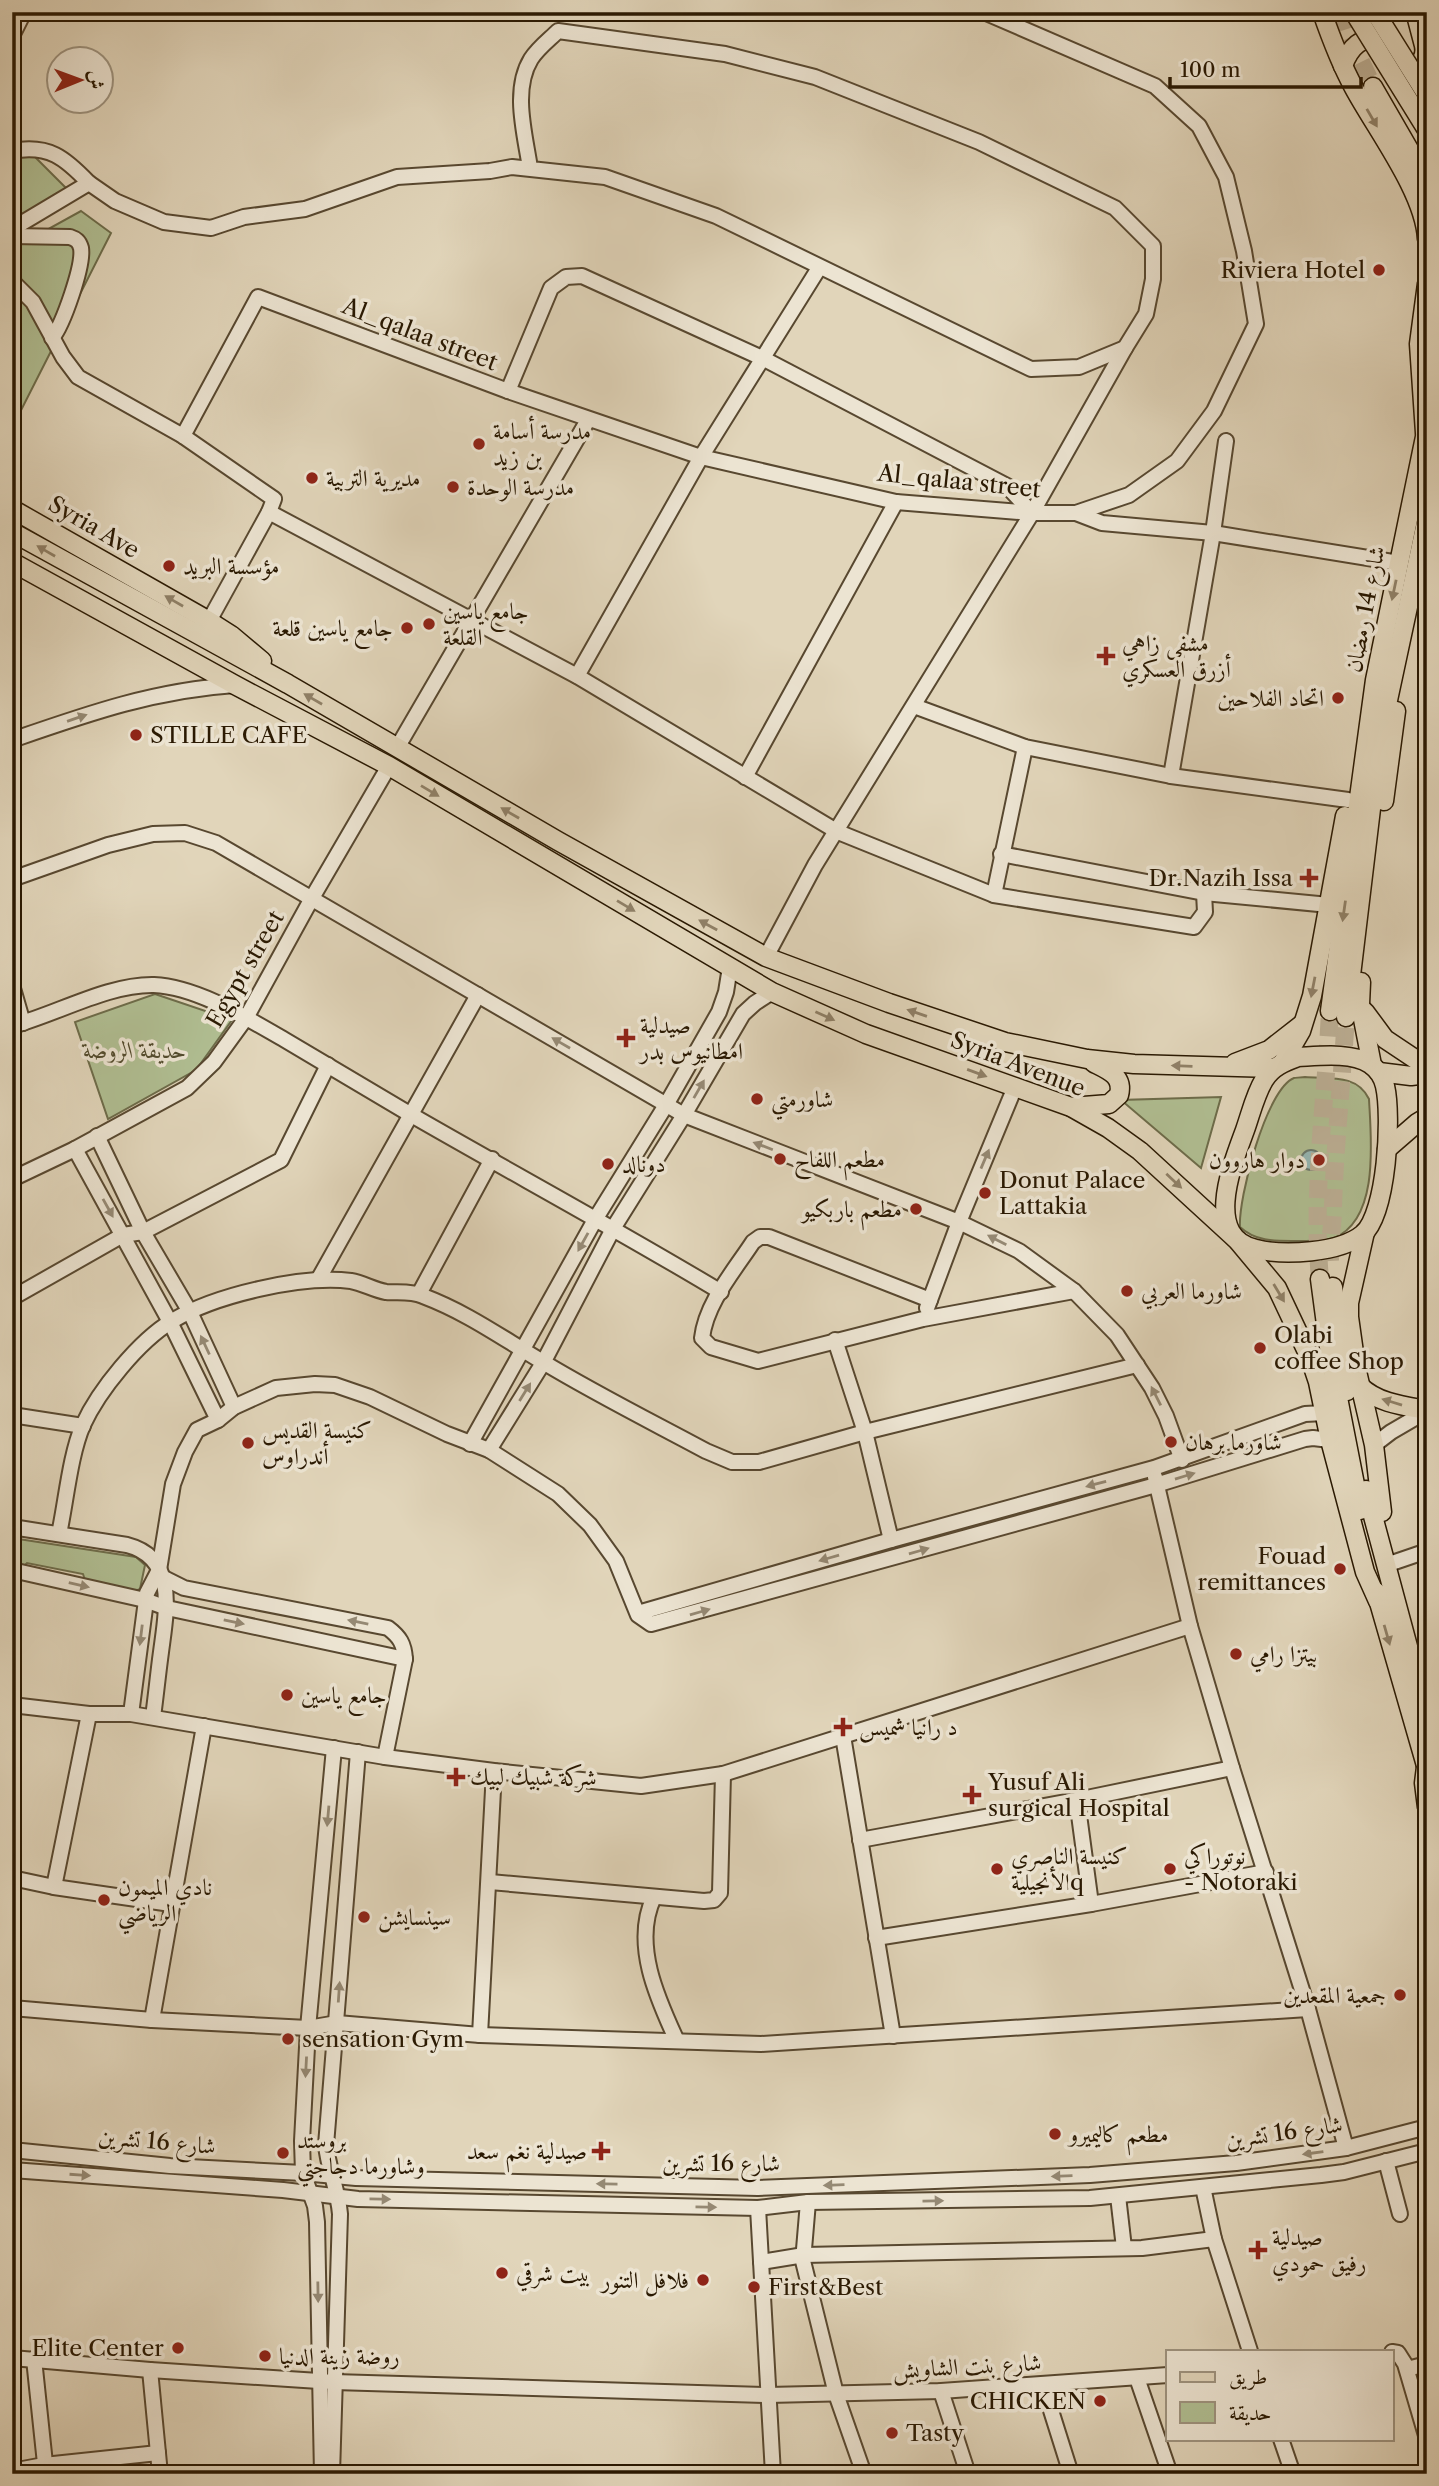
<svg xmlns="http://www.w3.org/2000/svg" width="1439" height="2486" font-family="'Libre Caslon Text',Amiri,serif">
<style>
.green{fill:#b0be92;stroke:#6d6c4a;stroke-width:2}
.water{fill:#95b8b6;stroke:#6a786e;stroke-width:2}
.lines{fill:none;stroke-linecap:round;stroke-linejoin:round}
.major-tunnel{stroke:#bcaf95;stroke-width:18;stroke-dasharray:18 9;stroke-linecap:butt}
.minor-casing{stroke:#584830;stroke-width:18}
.major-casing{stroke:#2a1902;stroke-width:21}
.minor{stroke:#ece4d2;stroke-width:14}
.major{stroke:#e1d5ba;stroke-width:18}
.major-bridge-casing{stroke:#2a1902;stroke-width:21;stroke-linecap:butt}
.major-bridge{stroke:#e1d5ba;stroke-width:18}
.oneway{fill:#8f8067}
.oneway2{fill:#958974}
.poi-dot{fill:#8f2418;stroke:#ece4d2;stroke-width:2.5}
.labels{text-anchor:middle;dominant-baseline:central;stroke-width:7;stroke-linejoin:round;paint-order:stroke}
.poi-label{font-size:23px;fill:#2a1902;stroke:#ece4d2;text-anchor:start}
.street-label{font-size:23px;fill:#2a1902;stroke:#ece4d2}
.park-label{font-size:23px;font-style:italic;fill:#524b2d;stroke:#ece4d2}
</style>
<rect width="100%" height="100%" fill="#e1d5ba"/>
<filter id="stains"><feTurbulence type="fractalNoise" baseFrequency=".00286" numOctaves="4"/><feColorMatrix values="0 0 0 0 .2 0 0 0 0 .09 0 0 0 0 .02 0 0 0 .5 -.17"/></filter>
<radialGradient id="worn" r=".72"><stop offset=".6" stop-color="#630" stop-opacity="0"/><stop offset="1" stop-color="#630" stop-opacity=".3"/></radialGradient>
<g class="green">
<polygon points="12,134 73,195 12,224"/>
<polygon points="81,211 111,233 12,428 12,249"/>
<polygon points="155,994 232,1020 196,1070 108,1119 75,1022"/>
<path d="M1305 1077C1330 1079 1357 1074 1369 1099 1371 1139 1380 1219 1334 1238 1323 1242 1308 1241 1296 1241 1276 1241 1256 1242 1240 1227 1238 1199 1266 1089 1294 1078 1295 1078 1303 1077 1305 1077Z"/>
<polygon points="1221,1097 1201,1168 1121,1100"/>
<polygon points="12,1538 136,1557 145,1565 140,1589 131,1593 86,1583 83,1574 27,1563 20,1570 12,1568"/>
</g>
<circle class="water" cx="1311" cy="1160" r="10"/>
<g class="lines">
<g class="major-tunnel">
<polyline points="1341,12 1349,37 1373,87"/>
<path d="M1330 1261C1329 1243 1333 1225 1333 1207 1335 1143 1342 1080 1346 1017"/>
<path d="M1320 1279C1312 1190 1326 1100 1330 1011"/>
</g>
<defs>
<g id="minor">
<polyline points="12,36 24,12"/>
<path d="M12 151C49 144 65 158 89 183"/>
<path d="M12 229 89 183 115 201 164 222 211 228 244 217 305 209 397 177 490 171 512 167 605 177 716 216 1031 369 1079 367 1125 348 1146 314 1153 279V246L1115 208 979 142 815 77 725 54 558 31C550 39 538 48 531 59 512 90 525 134 530 168"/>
<path d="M12 236 70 237C76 239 79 241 81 248 84 265 63 325 52 338"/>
<polyline points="12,281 33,302 63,357 78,377 183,436 274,499 269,512"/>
<polyline points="508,391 551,288 566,277 582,276 764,359 1007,486 1032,513"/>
<polyline points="183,436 258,297 508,391 701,457 896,502 1032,513 1076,513 1129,495 1177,461 1214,411 1256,324 1244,251 1226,177 1199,126 1155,86 984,12"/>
<polyline points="1076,513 1102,523 1213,533 1399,563"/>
<polyline points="209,621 269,512 577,676 838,832 994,895 1194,927 1205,912 1204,893"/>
<polyline points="577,676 701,457 819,268"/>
<polyline points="914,706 1025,747 1171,776 1348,800"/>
<path d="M12 740C87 714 155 690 235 685"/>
<polyline points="397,748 588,420"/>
<polyline points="1171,776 1213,533 1226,441"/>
<polyline points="745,777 896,502"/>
<polyline points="1001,854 1204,893 1329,905"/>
<polyline points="12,879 108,845 153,834 185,833 216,843 684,1115 959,1222 1019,1251 1074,1291 1117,1335 1152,1388 1166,1416 1182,1460"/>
<polyline points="994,895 1025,747"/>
<polyline points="766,957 815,865 1032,513 1125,348"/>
<polyline points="12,985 23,1023"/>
<path d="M12 1026C57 1014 108 984 154 985 198 987 248 1019 285 1040 326 1064 367 1089 408 1113 512 1173 618 1230 721 1292"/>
<polyline points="97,1136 143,1232 190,1312 234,1407"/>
<polyline points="75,1149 170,1322 218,1420"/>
<polyline points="12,1179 75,1149 187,1088 214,1062 246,1018 312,898 389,766"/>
<polyline points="318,1280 478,995"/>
<polyline points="419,1294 492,1159"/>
<polyline points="12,1298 123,1235 143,1232 281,1160 328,1065"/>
<path d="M930 1300 769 1237H760L753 1242C734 1271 706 1303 702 1338L711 1347 758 1361 923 1319 1074 1291"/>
<polyline points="927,1308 959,1222 1015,1087"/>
<polyline points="835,1340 865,1432 891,1540"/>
<polyline points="12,1415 83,1426"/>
<polyline points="470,1444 596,1218 666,1105 719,1012 726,992 730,967"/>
<polyline points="1374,1445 1391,1432 1427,1411"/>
<polyline points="489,1450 543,1363 614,1227 684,1115 743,1014 755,1003 772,992"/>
<polyline points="1155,1477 1190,1626 1232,1768 1308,2009 1346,2148"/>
<path d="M12 1527 127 1545C178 1558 166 1613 161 1652 158 1674 156 1695 153 1717"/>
<path d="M59 1534C66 1502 70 1455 83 1425 99 1390 139 1341 172 1321 215 1295 301 1275 351 1281 363 1283 374 1290 386 1292 398 1293 412 1291 423 1296 468 1313 502 1338 543 1362 596 1394 652 1422 706 1451L732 1462H759L865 1432 1137 1365"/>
<polyline points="1386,1565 1427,1551"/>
<polyline points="12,1570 145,1600 167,1608 405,1659"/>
<path d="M162 1577 184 1588 388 1628C400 1637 404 1644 405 1659L385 1757"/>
<polyline points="638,1613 891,1540 1154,1468 1305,1414 1324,1413"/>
<polyline points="12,1705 89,1714 131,1714 385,1757 494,1771 641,1786 723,1774 1190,1626"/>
<polyline points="131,1714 147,1593 159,1570 173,1484 185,1452 197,1430 218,1420 234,1407 276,1388 315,1384 335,1385 370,1397 447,1434 489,1450 558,1494 590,1525 616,1561 638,1615 651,1624 1156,1485 1305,1439 1313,1438 1330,1440"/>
<polyline points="843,1736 893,2036"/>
<polyline points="1077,1800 1091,1904"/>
<polyline points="860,1840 1077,1800 1232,1768"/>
<polyline points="12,1878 54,1887 171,1904"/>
<polyline points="490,1882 704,1901 714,1900 720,1893 723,1774"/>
<polyline points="54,1887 89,1714"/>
<path d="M654 1897C632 1943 657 1998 677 2041"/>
<polyline points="876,1938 1091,1904 1266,1872"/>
<polyline points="12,2008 152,2020 308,2028 337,2023 480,2035 761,2044 1308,2009"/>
<polyline points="152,2020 204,1726"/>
<polyline points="480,2035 494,1771"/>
<polyline points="12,2150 170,2166 303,2173 356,2178 758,2188 1090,2175 1236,2163 1346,2148 1427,2127"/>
<polyline points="1386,2161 1400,2214"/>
<polyline points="12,2170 283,2190 358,2199 758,2208 808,2202 1090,2198 1321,2175 1344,2172 1427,2151"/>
<polyline points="1203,2187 1214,2239 1250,2351"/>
<polyline points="1118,2196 1124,2248"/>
<polyline points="808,2202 803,2261 836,2394 864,2474"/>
<polyline points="758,2208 773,2474"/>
<polyline points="761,2262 804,2255 1142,2248 1214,2239"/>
<polyline points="1392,2352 1398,2353 1405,2364 1427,2439"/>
<polyline points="12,2358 150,2370 334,2382 768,2395 941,2391 1168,2375"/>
<polyline points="34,2359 46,2473"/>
<polyline points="1407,2369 1427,2364"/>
<polyline points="150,2370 160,2474"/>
<polyline points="1137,2378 1170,2474"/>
<polyline points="1043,2385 1071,2474"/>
<polyline points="941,2391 968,2474"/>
<polyline points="1281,2439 1293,2474"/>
<polyline points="12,2471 44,2465 158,2453"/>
<polyline points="322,2474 317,2222 315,2206 303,2173 302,2141 308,2028 334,1748"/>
<path d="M332 2474 340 2214C338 2190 328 2168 326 2145L358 1752"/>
</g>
<g id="major">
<path d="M1322 12C1331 38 1341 64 1354 88 1376 129 1425 193 1427 239"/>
<polyline points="1395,12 1405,50"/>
<path d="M1343 66C1350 46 1362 36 1384 37"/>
<polyline points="1373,87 1418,165 1427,186"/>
<polyline points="1425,433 1419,344 1427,284"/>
<polyline points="12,509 209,621 231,635 262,661"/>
<polyline points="12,532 288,684 558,841 766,957 889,1003 1005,1042 1087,1059 1134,1064 1274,1068"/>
<polyline points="12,562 235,685 389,766 772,992 866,1034 1071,1107 1108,1128 1140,1151 1237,1240 1277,1288 1310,1358 1318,1382 1330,1440 1365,1572 1378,1601"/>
<polyline points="1384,801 1396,711"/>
<polyline points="1361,982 1360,1004 1372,1065"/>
<polyline points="1330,1011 1375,680 1427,427"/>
<polyline points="1365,1012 1385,1039 1427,1067"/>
<polyline points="1346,1017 1379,742 1427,518"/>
<path d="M1298 1057C1319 1056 1352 1052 1370 1064 1377 1069 1383 1077 1385 1086 1392 1116 1387 1213 1363 1234 1340 1253 1284 1256 1256 1249 1202 1237 1233 1163 1245 1130 1251 1113 1255 1095 1264 1080 1272 1067 1284 1062 1298 1057Z"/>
<polyline points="1283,1062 1301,1031 1312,996 1345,816"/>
<polyline points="1235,1063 1269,1050 1301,1025"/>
<polyline points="1379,1072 1411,1076 1427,1074"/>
<path d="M1071 1107 1109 1104 1119 1095C1124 1076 1108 1070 1094 1063"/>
<polyline points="1387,1149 1417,1123 1427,1117"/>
<polyline points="1365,1232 1349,1303 1349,1317 1356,1367 1374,1445 1382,1512"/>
<polyline points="1320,1279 1331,1362 1360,1510"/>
<polyline points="1333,1287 1347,1391"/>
<path d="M1360 1386C1377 1403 1404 1406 1427 1410"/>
<polyline points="1366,1490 1410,1654 1427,1706"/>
<polyline points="1376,1592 1427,1769"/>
<polyline points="1426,1767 1424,1783 1427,1807"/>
</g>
</defs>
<use href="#minor" class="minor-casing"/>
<use href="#major" class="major-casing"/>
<use href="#minor" class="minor"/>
<use href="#major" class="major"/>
<defs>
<g id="major-bridge">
<polyline points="1354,12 1427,130"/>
<polyline points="1375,12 1427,95"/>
</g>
</defs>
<use href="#major-bridge" class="major-bridge-casing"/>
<use href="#major-bridge" class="major-bridge"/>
</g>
<defs><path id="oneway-solid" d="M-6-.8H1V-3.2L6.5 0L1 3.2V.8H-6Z" transform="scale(1.75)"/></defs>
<g class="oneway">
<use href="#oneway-solid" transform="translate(1372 118) rotate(60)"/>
<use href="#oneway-solid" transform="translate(46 551) rotate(-150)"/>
<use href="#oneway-solid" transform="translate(1394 590) rotate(102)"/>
<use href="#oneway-solid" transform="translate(174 601) rotate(-150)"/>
<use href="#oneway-solid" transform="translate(313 699) rotate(-150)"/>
<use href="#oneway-solid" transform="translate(430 791) rotate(31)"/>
<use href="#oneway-solid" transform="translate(510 813) rotate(-150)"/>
<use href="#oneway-solid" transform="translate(626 906) rotate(31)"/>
<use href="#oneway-solid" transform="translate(1344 911) rotate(98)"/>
<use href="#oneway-solid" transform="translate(708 925) rotate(-151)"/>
<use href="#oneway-solid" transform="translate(1313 987) rotate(101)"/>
<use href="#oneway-solid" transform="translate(917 1013) rotate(-161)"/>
<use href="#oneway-solid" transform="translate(825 1016) rotate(24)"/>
<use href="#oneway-solid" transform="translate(1182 1066) rotate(-178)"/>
<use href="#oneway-solid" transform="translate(977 1073) rotate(20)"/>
<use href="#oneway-solid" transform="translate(1174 1181) rotate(43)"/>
<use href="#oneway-solid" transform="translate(1279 1293) rotate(59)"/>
<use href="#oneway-solid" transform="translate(1392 1402) rotate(-163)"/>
<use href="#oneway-solid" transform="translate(1387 1635) rotate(74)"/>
</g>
<g class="oneway2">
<use href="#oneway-solid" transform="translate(77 718) rotate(-19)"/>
<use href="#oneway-solid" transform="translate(561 1043) rotate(-150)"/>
<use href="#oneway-solid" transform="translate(699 1089) rotate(-60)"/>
<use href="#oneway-solid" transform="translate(763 1146) rotate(-159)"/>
<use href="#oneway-solid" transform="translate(985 1159) rotate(-67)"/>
<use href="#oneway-solid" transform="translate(108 1208) rotate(61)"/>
<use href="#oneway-solid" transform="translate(997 1240) rotate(-153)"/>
<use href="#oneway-solid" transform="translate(583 1242) rotate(119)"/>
<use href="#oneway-solid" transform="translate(205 1345) rotate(-115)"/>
<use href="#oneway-solid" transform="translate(525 1392) rotate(-58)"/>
<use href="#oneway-solid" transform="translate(1156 1396) rotate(-117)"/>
<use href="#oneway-solid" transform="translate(1185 1476) rotate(-17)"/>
<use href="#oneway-solid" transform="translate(1096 1484) rotate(165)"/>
<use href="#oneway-solid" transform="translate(919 1551) rotate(-16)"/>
<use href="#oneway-solid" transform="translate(829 1558) rotate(164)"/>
<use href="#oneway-solid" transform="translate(79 1585) rotate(13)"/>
<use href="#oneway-solid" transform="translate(700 1612) rotate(-16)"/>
<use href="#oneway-solid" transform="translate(234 1622) rotate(12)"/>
<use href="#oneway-solid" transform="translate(358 1622) rotate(-169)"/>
<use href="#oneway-solid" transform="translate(141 1635) rotate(97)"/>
<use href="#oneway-solid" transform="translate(328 1816) rotate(95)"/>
<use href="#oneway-solid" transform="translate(339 1992) rotate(-86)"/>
<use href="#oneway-solid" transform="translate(306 2067) rotate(93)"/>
<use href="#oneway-solid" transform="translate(1313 2153) rotate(172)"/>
<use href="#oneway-solid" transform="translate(80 2175) rotate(4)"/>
<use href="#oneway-solid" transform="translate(1062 2176) rotate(178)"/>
<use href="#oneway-solid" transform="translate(607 2184) rotate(-179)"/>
<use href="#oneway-solid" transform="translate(834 2185) rotate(178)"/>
<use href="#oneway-solid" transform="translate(380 2199) rotate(1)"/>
<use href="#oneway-solid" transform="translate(933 2201) rotate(-1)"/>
<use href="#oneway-solid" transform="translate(706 2207) rotate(1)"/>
<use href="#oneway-solid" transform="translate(318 2292) rotate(89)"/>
</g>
<g class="poi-dot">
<circle cx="1379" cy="270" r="7"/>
<circle cx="479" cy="444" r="7"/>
<circle cx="312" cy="478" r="7"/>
<circle cx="453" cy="487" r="7"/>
<circle cx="169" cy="566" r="7"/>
<circle cx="429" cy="624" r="7"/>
<circle cx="407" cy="628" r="7"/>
<path d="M1102.5 645.5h7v7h7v7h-7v7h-7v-7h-7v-7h7z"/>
<circle cx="1338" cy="698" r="7"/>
<circle cx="136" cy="735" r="7"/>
<path d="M1305.5 867.5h7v7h7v7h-7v7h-7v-7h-7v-7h7z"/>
<path d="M622.5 1027.5h7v7h7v7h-7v7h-7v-7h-7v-7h7z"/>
<circle cx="757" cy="1099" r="7"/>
<circle cx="780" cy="1159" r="7"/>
<circle cx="1319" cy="1160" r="7"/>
<circle cx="608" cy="1164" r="7"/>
<circle cx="985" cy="1193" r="7"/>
<circle cx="916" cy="1209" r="7"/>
<circle cx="1127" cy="1291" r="7"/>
<circle cx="1260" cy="1348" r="7"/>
<circle cx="1171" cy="1442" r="7"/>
<circle cx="248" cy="1443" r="7"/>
<circle cx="1340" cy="1569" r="7"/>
<circle cx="1236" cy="1654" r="7"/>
<circle cx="287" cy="1695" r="7"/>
<path d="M839.5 1716.5h7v7h7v7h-7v7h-7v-7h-7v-7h7z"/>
<path d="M452.5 1766.5h7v7h7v7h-7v7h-7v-7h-7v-7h7z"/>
<path d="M968.5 1784.5h7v7h7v7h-7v7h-7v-7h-7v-7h7z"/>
<circle cx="997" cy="1869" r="7"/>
<circle cx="1170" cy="1869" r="7"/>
<circle cx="104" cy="1900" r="7"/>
<circle cx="364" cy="1917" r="7"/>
<circle cx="1400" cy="1995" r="7"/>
<circle cx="288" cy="2039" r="7"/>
<circle cx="1055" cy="2134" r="7"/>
<path d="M597.5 2140.5h7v7h7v7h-7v7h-7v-7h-7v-7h7z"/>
<circle cx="283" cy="2153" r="7"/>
<path d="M1254.5 2239.5h7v7h7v7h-7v7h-7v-7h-7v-7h7z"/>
<circle cx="502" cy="2273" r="7"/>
<circle cx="703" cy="2280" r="7"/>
<circle cx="754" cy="2287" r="7"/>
<circle cx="178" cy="2348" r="7"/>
<circle cx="265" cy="2356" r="7"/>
<circle cx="1100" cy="2401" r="7"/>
<circle cx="892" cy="2433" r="7"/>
</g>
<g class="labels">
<g class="poi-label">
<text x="1365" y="270" text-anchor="end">Riviera Hotel</text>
<text x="493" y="431">مدرسة أسامة<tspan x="493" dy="26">بن زيد</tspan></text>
<text x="326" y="478">مديرية التربية</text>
<text x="467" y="487">مدرسة الوحدة</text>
<text x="183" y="566">مؤسسة البريد</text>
<text x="443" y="611">جامع ياسين<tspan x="443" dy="26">القلعة</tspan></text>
<text x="393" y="628" text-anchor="end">جامع ياسين قلعة</text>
<text x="1122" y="643">مشفى زاهي<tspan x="1122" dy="26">أزرق العسكري</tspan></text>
<text x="1324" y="698" text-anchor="end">اتحاد الفلاحين</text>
<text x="150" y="735">STILLE CAFE</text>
<text x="1293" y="878" text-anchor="end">Dr.Nazih Issa</text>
<text x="640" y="1025">صيدلية<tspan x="640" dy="26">امطانيوس بدر</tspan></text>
<text x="771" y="1099">شاورمتي</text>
<text x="794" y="1159">مطعم اللفاح</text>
<text x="1305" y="1160" text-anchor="end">دوار هاروون</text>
<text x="622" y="1164">دونالد</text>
<text x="999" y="1180">Donut Palace<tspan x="999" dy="26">Lattakia</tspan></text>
<text x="902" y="1209" text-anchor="end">مطعم باربكيو</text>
<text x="1141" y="1291">شاورما العربي</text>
<text x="1274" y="1335">Olabi<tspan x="1274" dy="26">coffee Shop</tspan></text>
<text x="262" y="1430">كنيسة القديس<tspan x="262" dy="26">أندراوس</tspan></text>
<text x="1185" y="1442">شاورما برهان</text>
<text x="1326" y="1556" text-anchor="end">Fouad<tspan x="1326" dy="26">remittances</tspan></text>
<text x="1250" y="1654">بيتزا رامي</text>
<text x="301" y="1695">جامع ياسين</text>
<text x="859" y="1727">د رانيا شميس</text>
<text x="470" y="1777">شركة شبيك لبيك</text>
<text x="988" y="1782">Yusuf Ali<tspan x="988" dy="26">surgical Hospital</tspan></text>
<text x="1011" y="1856">كنيسة الناصري<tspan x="1011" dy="26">الأنجيليةq</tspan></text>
<text x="1184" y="1856">نوتوراكي<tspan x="1184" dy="26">- Notoraki</tspan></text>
<text x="118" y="1887">نادي الميمون<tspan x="118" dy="26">الرياضي</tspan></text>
<text x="378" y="1917">سينسايشن</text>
<text x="1386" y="1995" text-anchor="end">جمعية المقعدين</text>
<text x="302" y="2039">sensation Gym</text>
<text x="1069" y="2134">مطعم كاليميرو</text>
<text x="297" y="2140">بروستد<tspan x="297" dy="26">وشاورما دجاجتي</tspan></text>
<text x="587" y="2151" text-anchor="end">صيدلية نغم سعد</text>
<text x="1272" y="2237">صيدلية<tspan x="1272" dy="26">رفيق حمودي</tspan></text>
<text x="516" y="2273">بيت شرقي</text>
<text x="689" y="2280" text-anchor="end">فلافل التنور</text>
<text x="768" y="2287">First&amp;Best</text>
<text x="164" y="2348" text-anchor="end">Elite Center</text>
<text x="279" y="2356">روضة زينة الدنيا</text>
<text x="1086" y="2401" text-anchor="end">CHICKEN</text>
<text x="906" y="2433">Tasty</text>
</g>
<g class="street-label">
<text transform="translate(420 334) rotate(21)">Al_qalaa street</text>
<text transform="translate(959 481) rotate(6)">Al_qalaa street</text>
<text transform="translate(94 527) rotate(30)">Syria Ave</text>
<text transform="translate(1365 609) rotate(-79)">شارع 14 رمضان</text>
<text transform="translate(245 969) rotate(-60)">Egypt street</text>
<text transform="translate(1018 1064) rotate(21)">Syria Avenue</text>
<text transform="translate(1284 2132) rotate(-8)">شارع 16 تشرين</text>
<text transform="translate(157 2141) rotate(5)">شارع 16 تشرين</text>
<text x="721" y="2163">شارع 16 تشرين</text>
<text transform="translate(967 2366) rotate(-3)">شارع بنت الشاويش</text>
</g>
<g class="park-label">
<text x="135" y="1050">حديقة الروضة</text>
</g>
</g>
<rect width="1439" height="2486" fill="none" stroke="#e1d5ba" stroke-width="42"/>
<rect x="14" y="14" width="1411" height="2458" fill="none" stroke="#2a1902" stroke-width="3.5"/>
<rect x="21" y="21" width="1397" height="2444" fill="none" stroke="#2a1902" stroke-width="2"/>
<rect x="1166" y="2350" width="228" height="91" fill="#ece4d2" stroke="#9e937f" stroke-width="2"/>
<rect x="1180" y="2372" width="35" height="10" fill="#e1d5ba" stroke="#9e937f" stroke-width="2"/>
<text x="1229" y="2384" font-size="21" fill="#2a1902">طريق</text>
<rect x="1180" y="2402" width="35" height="21" fill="#b0be92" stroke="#9e937f" stroke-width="2"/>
<text x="1229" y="2420" font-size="21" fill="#2a1902">حديقة</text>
<g transform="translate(80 80) rotate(89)"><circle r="33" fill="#ece4d2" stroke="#9e937f" stroke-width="2"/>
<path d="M0-5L12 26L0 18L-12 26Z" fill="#8f2418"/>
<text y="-10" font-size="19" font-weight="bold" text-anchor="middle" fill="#2a1902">ش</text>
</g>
<path d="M1170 77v10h191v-10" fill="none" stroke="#2a1902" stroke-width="3.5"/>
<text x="1180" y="77" font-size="21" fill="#2a1902" stroke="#ece4d2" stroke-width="5" paint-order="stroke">100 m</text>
<rect width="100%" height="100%" filter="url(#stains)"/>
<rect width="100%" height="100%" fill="url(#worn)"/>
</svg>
